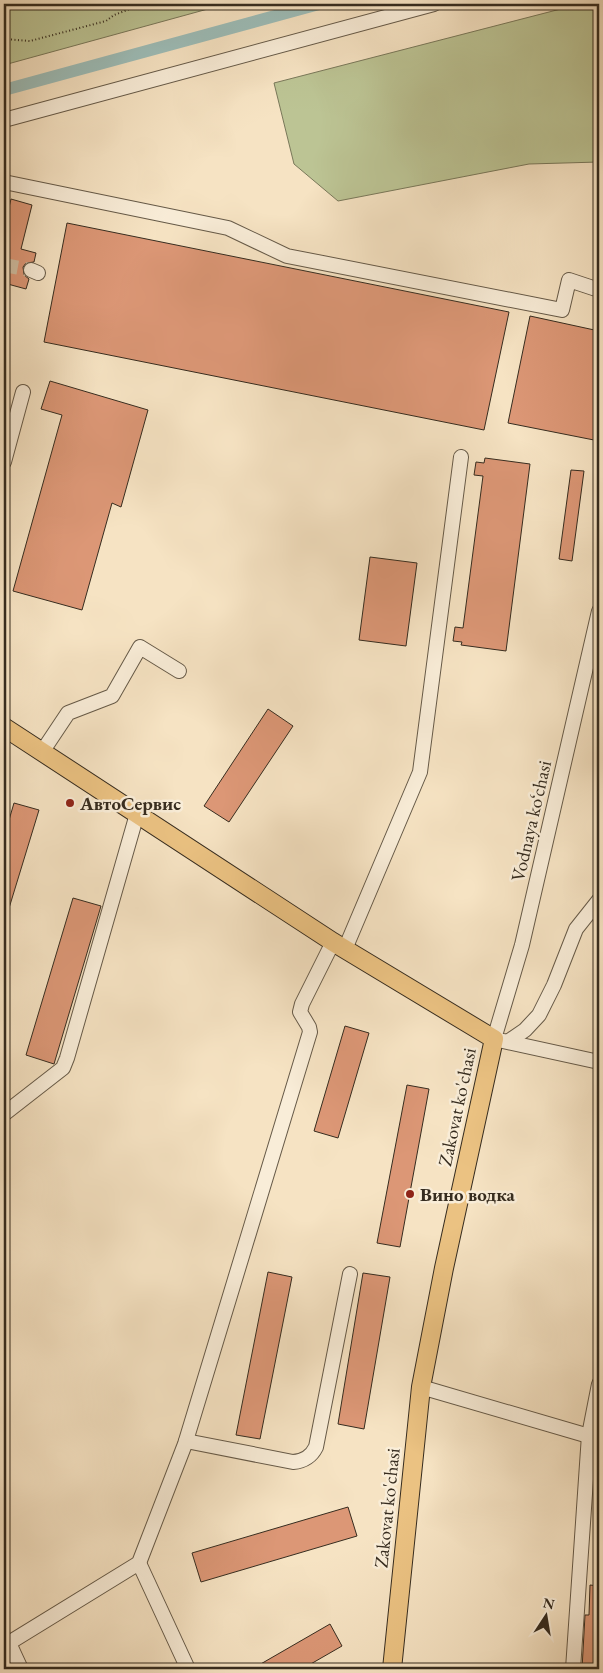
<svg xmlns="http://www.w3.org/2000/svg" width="603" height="1673" font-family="'EB Garamond',serif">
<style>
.green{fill:#bcc494;stroke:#79785a}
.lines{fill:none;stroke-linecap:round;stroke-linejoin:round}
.canal{stroke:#9dbdb8;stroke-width:12}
.building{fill:#dc9776;stroke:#362c1f}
.minor-tunnel{stroke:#d0bea2;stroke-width:14;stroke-dasharray:14 7;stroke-linecap:butt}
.minor-casing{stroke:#665a48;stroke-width:16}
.major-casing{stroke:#362c1f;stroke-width:20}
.path{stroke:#362c1f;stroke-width:2;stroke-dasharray:1 2.5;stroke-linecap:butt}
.minor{stroke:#f9edd8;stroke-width:14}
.major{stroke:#ebc282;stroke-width:18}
.poi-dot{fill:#8f2418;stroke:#f9edd8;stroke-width:2}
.labels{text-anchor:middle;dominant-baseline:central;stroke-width:5;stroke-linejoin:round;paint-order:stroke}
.poi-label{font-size:19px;font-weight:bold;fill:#362c1f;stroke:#f9edd8;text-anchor:start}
.street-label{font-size:19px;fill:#362c1f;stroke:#f9edd8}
</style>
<rect width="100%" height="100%" fill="#f6e3c3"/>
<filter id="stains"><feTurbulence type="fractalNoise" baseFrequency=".004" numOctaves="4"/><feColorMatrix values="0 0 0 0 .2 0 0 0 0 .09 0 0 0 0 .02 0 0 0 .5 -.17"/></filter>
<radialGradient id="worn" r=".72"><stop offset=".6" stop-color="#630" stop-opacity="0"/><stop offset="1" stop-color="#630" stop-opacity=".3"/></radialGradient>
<g class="green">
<polygon points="5,4 226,4 4,65 4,8"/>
<polygon points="580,4 599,4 599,162 529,164 338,201 294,164 274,83"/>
</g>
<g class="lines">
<polyline class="canal" points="4,90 319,4"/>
</g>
<g class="building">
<polygon points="11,199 32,205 21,249 36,253 34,262 26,263 23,267 24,275 29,279 26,289 4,283 4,228"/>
<polygon points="67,223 509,312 484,430 44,342"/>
<polygon points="530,316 599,331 599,441 508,423"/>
<polygon points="50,381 148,410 121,507 112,503 82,610 13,591 62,415 41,409"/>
<polygon points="485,458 530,464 506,651 461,645 462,642 453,641 455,627 463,628 483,476 474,475 476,462 484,463"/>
<polygon points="571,470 584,471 572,561 559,559"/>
<polygon points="370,557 417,563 406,646 359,640"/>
<polygon points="268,709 293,726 229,822 204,806"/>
<polygon points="14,803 39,810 6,918 4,918 4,837"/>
<polygon points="73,898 101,906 54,1064 26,1055"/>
<polygon points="345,1026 369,1033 338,1138 314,1131"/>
<polygon points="407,1085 429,1089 400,1247 377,1243"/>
<polygon points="268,1272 292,1277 260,1439 236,1435"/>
<polygon points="363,1273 390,1277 364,1429 338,1424"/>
<polygon points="348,1507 357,1536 201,1582 192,1553"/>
<polygon points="590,1585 599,1586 599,1669 582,1669 585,1615 589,1615"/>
<polygon points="330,1624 342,1646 302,1669 252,1669"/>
</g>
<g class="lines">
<polyline class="minor-tunnel" points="4,265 31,270"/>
<defs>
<g id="minor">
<polyline points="4,120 434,4"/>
<polyline points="4,182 228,228 287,256 562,310 569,280 599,290"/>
<polyline points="31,270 38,273"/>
<polyline points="4,462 23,392"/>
<polyline points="599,611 522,945 494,1039 599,1062"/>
<polyline points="42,752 68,713 112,696 140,647 179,671"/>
<polyline points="345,949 420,772 461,457"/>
<polyline points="509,1041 525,1030 539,1015 554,985 576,929 599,900"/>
<polyline points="4,1114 63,1068 67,1058 137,814"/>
<polyline points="421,1387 599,1439"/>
<path d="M186 1441 293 1462C304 1461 311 1457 316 1447L350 1274"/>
<polyline points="139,1563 188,1669"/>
<polyline points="9,1643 21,1669"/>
<polyline points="4,1646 139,1563 185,1444 310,1032 309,1027 300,1012 302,1004 333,942"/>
<polyline points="573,1669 589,1435 599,1384"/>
</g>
<polyline id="major" points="4,727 333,942 494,1039 444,1268 421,1387 392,1669"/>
</defs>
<use href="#minor" class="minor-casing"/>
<use href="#major" class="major-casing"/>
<polyline class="path" points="4,39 30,41 106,21 114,15 143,4"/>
<use href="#minor" class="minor"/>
<use href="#major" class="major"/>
</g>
<g class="poi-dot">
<circle cx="70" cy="803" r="5"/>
<circle cx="410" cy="1194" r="5"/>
</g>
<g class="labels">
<g class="poi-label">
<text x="80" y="803">АвтоСервис</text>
<text x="420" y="1194">Вино водка</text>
</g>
<g class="street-label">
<text transform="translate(531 821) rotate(-77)">Vodnaya ko‘chasi</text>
<text transform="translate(457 1107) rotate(-78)">Zakovat ko'chasi</text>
<text transform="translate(387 1508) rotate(-84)">Zakovat ko'chasi</text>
</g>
</g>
<rect width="603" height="1673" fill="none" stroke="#f6e3c3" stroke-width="20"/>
<rect x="5" y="5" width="593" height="1663" fill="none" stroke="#362c1f" stroke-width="2.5"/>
<rect x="10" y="10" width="583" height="1653" fill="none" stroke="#362c1f"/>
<g transform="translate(546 1616) rotate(12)" stroke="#f9edd8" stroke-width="4" paint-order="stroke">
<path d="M0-4L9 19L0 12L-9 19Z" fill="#362c1f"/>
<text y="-8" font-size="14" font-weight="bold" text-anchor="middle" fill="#362c1f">N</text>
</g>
<rect width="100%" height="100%" filter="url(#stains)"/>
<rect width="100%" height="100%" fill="url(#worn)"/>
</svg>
